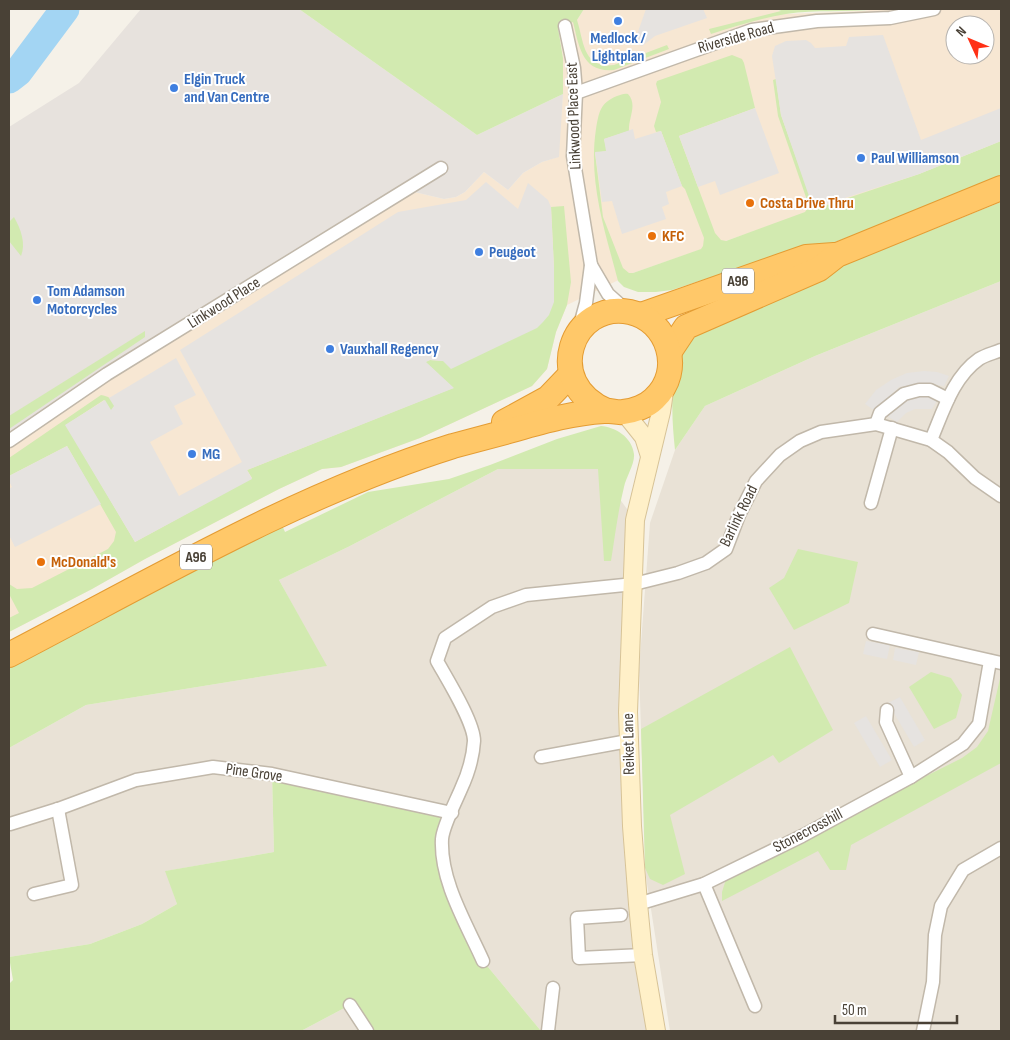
<svg xmlns="http://www.w3.org/2000/svg" width="1010" height="1040" font-family="'Sofia Sans Condensed',sans-serif">
<style>
.residential{fill:#e9e2d6}
.commercial{fill:#f7e7d3;fill-rule:evenodd}
.industrial{fill:#e7e2dd}
.green{fill:#d2eab0}
.parking{fill:#e6e3e0}
.lines{fill:none;stroke-linecap:round;stroke-linejoin:round}
.river{stroke:#a3d5f3;stroke-width:29}
.street-casing{stroke:#c1b8aa;stroke-width:15}
.secondary-casing{stroke:#d7c397;stroke-width:20}
.highway-casing{stroke:#e49c33;stroke-width:26}
.street{stroke:#fff;stroke-width:12}
.secondary{stroke:#fff0c8;stroke-width:18}
.highway{stroke:#ffc869;stroke-width:24}
.shop-dot{fill:#3f7fe0;stroke:#fff;stroke-width:2}
.food-dot{fill:#e8710a;stroke:#fff;stroke-width:2}
.labels{text-anchor:middle;dominant-baseline:central;stroke-width:4;stroke-linejoin:round;paint-order:stroke}
.shield{fill:#fff;stroke:#807a72;stroke-width:1}
.shield-label{font-size:15px;font-weight:bold;fill:#494136}
.shop-label{font-size:16px;font-weight:bold;fill:#366cbe;stroke:#fff;text-anchor:start}
.street-label{font-size:16px;fill:#494136;stroke:#fff}
.food-label{font-size:16px;font-weight:bold;fill:#c56008;stroke:#fff;text-anchor:start}
</style>
<rect width="100%" height="100%" fill="#f5f1e8"/>
<g class="residential">
<polygon points="1001,281 1001,1031 670,1031 646,877 639,670 650,523 675,450 705,406 815,356"/>
<polygon points="498,469 598,469 635,520 628,712 654,1031 541,1031 483,961 272,774 274,852 166,871 177,904 142,924 90,944 9,957 9,748 86,705 326,666 279,580 348,547"/>
<polygon points="350,1005 367,1031 301,1031"/>
</g>
<path class="commercial" d="M584 9H775L788 14 863 11 876 9H1001V141L919 174 633 273 567 305 556 332 547 369 532 386 420 438 341 467 322 469 279 489 145 559 92 589 9 632V441L406 190 444 199 456 197 465 192 484 172 508 190 523 173 542 162 558 157 563 94V58L558 28 577 20ZM955 25H985V55H955Z"/>
<polygon class="industrial" points="141,9 299,9 477,135 563,94 559,157 542,162 523,173 508,190 484,172 465,192 456,197 444,199 406,190 9,441 9,127 79,83"/>
<g class="green">
<path d="M299 9H584L577 20C584 42 583 69 614 65L667 45 669 49 614 70C582 73 579 46 573 22L558 28 563 58V94L477 135Z"/>
<path d="M776 9H876C846 13 816 9 786 14 761 18 736 26 711 34L709 29 781 11Z"/>
<path d="M732 55 742 59 744 63 755 108 679 136 715 233 721 240 726 241 805 212 809 206 778 116 773 80 776 79 781 115 813 205 821 207 919 174 1001 141V179L941 203 827 245 797 249 672 290 656 292H638L624 287 618 281C605 231 588 182 596 129 599 112 600 103 617 96 621 95 624 93 628 94 638 105 628 118 629 131L604 139 607 151 595 153 603 217 623 268 629 273H633L701 249 703 246 704 238 685 189 682 186 661 131 656 132 654 126 661 102 656 84 657 81Z"/>
<path d="M1001 202V281L815 356 705 406 675 450C671 410 667 363 699 333L772 294Z"/>
<path d="M564 206 571 282 567 305 556 332 547 369 532 386 420 438 341 467 322 469 279 489 145 559 92 589 9 632V618L19 613 9 594V584L17 589 32 588 108 549 114 541 116 532 67 446 9 476V458L101 395C108 396 113 399 115 406L111 411 104 400 66 425 135 542 252 478 247 470 453 388 425 362 430 360 443 361 554 268 551 207Z"/>
<path d="M14 217C21 229 26 244 21 256L9 241V222Z"/>
<polygon points="145,331 145,337 9,429 9,416"/>
<path d="M601 426C615 427 632 437 634 454 635 464 626 477 624 487 618 511 615 536 611 561H604L598 469H498L348 547 279 580 327 666 86 705 9 748V668L281 523 285 532 368 492 449 479 490 465 557 439Z"/>
<polygon points="798,549 858,562 849,603 794,630 769,588 784,578"/>
<polygon points="790,647 833,730 779,763 773,755 670,815 685,874 663,885 650,879 645,868 641,729"/>
<polygon points="931,672 951,678 962,695 956,718 934,729 909,687"/>
<polygon points="1001,674 1001,763 851,845 846,870 830,870 818,851 722,901 722,892 727,876 962,758 977,747 988,731"/>
<polygon points="272,774 452,813 443,856 483,961 541,1031 367,1031 350,1005 301,1031 9,1031 9,984 13,980 9,957 90,944 142,924 177,904 165,871 274,852"/>
</g>
<g class="parking">
<polygon points="646,9 703,9 707,18 655,36 642,46 634,43"/>
<polygon points="883,35 921,140 1001,108 1001,141 919,174 817,207 811,202 781,115 772,56 775,46 786,41 806,40 811,43 815,48 846,46 849,37"/>
<polygon points="755,108 779,173 720,195 715,181 698,187 679,136"/>
<polygon points="633,129 635,139 661,131 682,186 666,192 669,204 662,207 666,219 622,234 612,201 602,202 595,152 606,151 604,139"/>
<polygon points="486,182 518,209 528,183 548,200 551,207 554,268 554,302 549,315 543,322 537,328 451,369 443,361 430,360 426,362 454,388 247,470 252,479 135,542 65,425 105,400 111,410 114,406 109,398 176,358 196,395 174,406 183,424 150,442 179,496 242,462 180,350 398,212 466,200"/>
<polygon points="924,371 937,372 949,376 944,386 924,383 899,387 875,411 865,404 876,390 891,380 907,373"/>
<polygon points="926,395 938,399 932,409 915,409 906,413 897,422 887,416 899,404 911,398"/>
<polygon points="67,446 101,504 15,547 9,535 9,489 12,487 9,481 9,476"/>
<polygon points="866,641 890,645 887,659 863,654"/>
<polygon points="895,648 919,652 916,665 893,660"/>
<polygon points="900,697 925,740 914,747 888,703"/>
<polygon points="866,716 892,760 880,767 854,723"/>
</g>
<g class="lines">
<polyline class="river" points="9,79 18,72 65,9"/>
<defs>
<g id="street">
<polyline points="565,26 574,68 576,93 573,156 591,265 586,303 580,325"/>
<polyline points="576,93 752,30 817,21 890,18 934,9"/>
<polyline points="591,265 608,294 627,311"/>
<polyline points="876,424 880,413 904,394 919,390 930,390 948,399"/>
<path d="M931 440C943 412 953 377 979 359 985 355 994 353 1001 350"/>
<polyline points="9,441 107,374 441,168"/>
<polyline points="871,503 892,428"/>
<polyline points="873,634 1001,663"/>
<polyline points="541,757 628,741"/>
<polyline points="911,777 963,744 979,724 990,661"/>
<polyline points="10,824 58,809 136,780 213,767 272,774 452,813"/>
<polyline points="704,884 755,1006"/>
<polyline points="34,894 72,885 58,809"/>
<polyline points="638,904 704,884 802,836 911,777 886,722 887,710"/>
<polyline points="621,915 577,918 579,958 643,955"/>
<path d="M483 961C466 923 440 881 442 839 443 826 456 801 461 789 468 774 473 757 474 741 474 722 447 679 437 661L445 638 492 607 526 595 634 584 678 573 706 563 726 549 739 515 756 481 780 455 800 441 821 432 876 424 931 440 948 452 975 478 1001 496"/>
<polyline points="350,1005 367,1031"/>
<polyline points="548,1031 553,988"/>
<polyline points="923,1031 933,982 935,935 941,906 963,870 1001,848"/>
</g>
<g id="secondary">
<polyline points="624,412 644,437 650,456"/>
<polyline points="656,1031 643,955 638,904 632,826 628,712 635,520 661,412 665,385"/>
</g>
<g id="highway">
<polyline points="641,315 806,257 834,255"/>
<polyline points="670,351 686,327 819,269 837,255 1001,188"/>
<polyline points="504,422 548,398 571,374"/>
<path d="M9 655C153 580 297 495 453 446 471 441 490 436 509 431 541 422 571 413 604 411 610 410 617 413 623 412 634 411 647 406 654 399 685 371 668 320 630 312 572 300 541 383 607 411"/>
</g>
</defs>
<use href="#street" class="street-casing"/>
<use href="#secondary" class="secondary-casing"/>
<use href="#highway" class="highway-casing"/>
<use href="#street" class="street"/>
<use href="#secondary" class="secondary"/>
<use href="#highway" class="highway"/>
</g>
<g class="shop-dot">
<circle cx="618" cy="21" r="5"/>
<circle cx="174" cy="88" r="5"/>
<circle cx="861" cy="158" r="5"/>
<circle cx="479" cy="252" r="5"/>
<circle cx="37" cy="300" r="5"/>
<circle cx="330" cy="349" r="5"/>
<circle cx="192" cy="454" r="5"/>
</g>
<g class="food-dot">
<circle cx="750" cy="203" r="5"/>
<circle cx="652" cy="236" r="5"/>
<circle cx="41" cy="562" r="5"/>
</g>
<g class="labels">
<g class="shield">
<rect x="722" y="268.5" width="32" height="25" rx="4"/>
<rect x="180" y="544.5" width="32" height="25" rx="4"/>
</g>
<g class="shield-label">
<text x="738" y="281">A96</text>
<text x="196" y="557">A96</text>
</g>
<g class="shop-label">
<text x="618" y="38" text-anchor="middle">Medlock /<tspan x="618" dy="18">Lightplan</tspan></text>
<text x="184" y="79">Elgin Truck<tspan x="184" dy="18">and Van Centre</tspan></text>
<text x="871" y="158">Paul Williamson</text>
<text x="489" y="252">Peugeot</text>
<text x="47" y="291">Tom Adamson<tspan x="47" dy="18">Motorcycles</tspan></text>
<text x="340" y="349">Vauxhall Regency</text>
<text x="202" y="454">MG</text>
</g>
<g class="street-label">
<text transform="translate(736 38) rotate(-16)">Riverside Road</text>
<text transform="translate(574 116) rotate(-92)">Linkwood Place East</text>
<text transform="translate(224 303) rotate(-32)">Linkwood Place</text>
<text transform="translate(739 516) rotate(-64)">Barlink Road</text>
<text transform="translate(629 744) rotate(-91)">Reiket Lane</text>
<text transform="translate(254 773) rotate(8)">Pine Grove</text>
<text transform="translate(808 831) rotate(-28)">Stonecrosshill</text>
</g>
<g class="food-label">
<text x="760" y="203">Costa Drive Thru</text>
<text x="662" y="236">KFC</text>
<text x="51" y="562">McDonald's</text>
</g>
</g>
<rect width="1010" height="1040" fill="none" stroke="#494136" stroke-width="20"/>
<g transform="translate(970 40) rotate(314)"><circle r="24" fill="#ffffff" stroke="#b6b3af"/>
<path d="M0-4L9 19L0 12L-9 19Z" fill="#ff3015"/>
<text y="-8" font-size="14" font-weight="bold" text-anchor="middle" fill="#494136">N</text>
</g>
<path d="M835 1015v8h122v-8" fill="none" stroke="#494136" stroke-width="2.5"/>
<text x="842" y="1015" font-size="15" fill="#494136" stroke="#ffffff" stroke-width="4" paint-order="stroke">50 m</text>
</svg>
